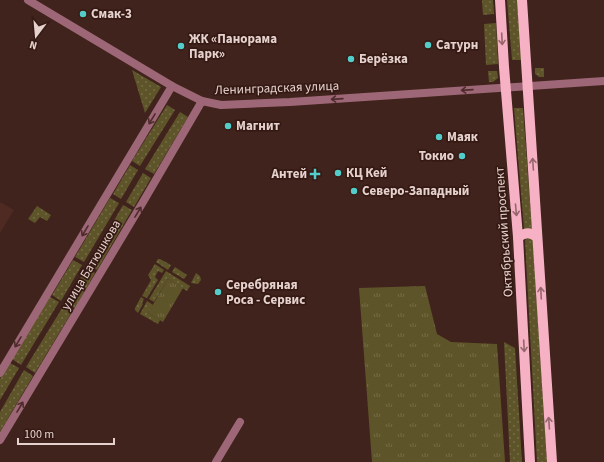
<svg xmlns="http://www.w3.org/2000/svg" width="604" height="462" font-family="'Source Sans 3',sans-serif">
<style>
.built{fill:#4e2a22}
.grass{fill:url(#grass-dots)}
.park{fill:url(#park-tufts)}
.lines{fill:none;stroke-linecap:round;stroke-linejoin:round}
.minor{stroke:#9e6777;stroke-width:8}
.major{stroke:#f6b2c4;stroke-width:10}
.oneway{stroke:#96666c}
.oneway2{stroke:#4f2c2c}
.poi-dot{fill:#53cdc9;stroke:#351913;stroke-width:1.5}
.labels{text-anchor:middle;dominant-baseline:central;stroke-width:3.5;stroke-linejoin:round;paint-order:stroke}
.poi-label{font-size:13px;font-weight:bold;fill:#e5d1cd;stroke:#351913;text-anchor:start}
.street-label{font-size:13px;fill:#e5d1cd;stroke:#351913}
</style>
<defs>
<pattern id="grass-dots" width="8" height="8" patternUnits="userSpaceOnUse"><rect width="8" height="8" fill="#5e5429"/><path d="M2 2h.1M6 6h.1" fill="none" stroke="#756c47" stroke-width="1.8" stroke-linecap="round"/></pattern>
<pattern id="park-tufts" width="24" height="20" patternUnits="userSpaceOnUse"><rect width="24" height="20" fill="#5e5429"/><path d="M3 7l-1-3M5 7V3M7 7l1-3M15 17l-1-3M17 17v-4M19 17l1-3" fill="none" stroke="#756c47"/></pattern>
</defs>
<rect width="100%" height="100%" fill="#40231c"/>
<polygon class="built" points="0,202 14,210 0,233"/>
<g class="grass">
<polygon points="482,0 493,0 494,14 483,15"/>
<polygon points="507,0 517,0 522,60 512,60"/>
<polygon points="496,23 498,64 486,65 484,24"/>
<polygon points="535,68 544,68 544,77 539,77 535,74"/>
<polygon points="132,70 161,87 145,113"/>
<polygon points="488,71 497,71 498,78 493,82 489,82"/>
<polygon points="167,105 175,110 140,166 132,161"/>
<polygon points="514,108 523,108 532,229 524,229"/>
<polygon points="180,112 188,117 154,174 145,169"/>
<polygon points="130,165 138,170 121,199 113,194"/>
<polygon points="143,173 151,178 134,207 126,202"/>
<polygon points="110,198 119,203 84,262 75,257"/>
<polygon points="123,205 132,210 97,270 88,265"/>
<polygon points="37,206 51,215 47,221 40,217 35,223 28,219"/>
<polygon points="527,238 531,238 533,240 547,462 537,462 525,240"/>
<polygon points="158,259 160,259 171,265 168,270 156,262"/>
<polygon points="73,260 82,265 61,301 52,295"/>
<polygon points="155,264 164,270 162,273 158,271 155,277 158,280 147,298 142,296 151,280 148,275"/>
<polygon points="175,267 187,275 184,279 172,272"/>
<polygon points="86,268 95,273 75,308 66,303"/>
<polygon points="166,271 190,286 187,291 168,279 154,302 149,299"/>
<polygon points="196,273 200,276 201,280 198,284 191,283"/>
<polygon points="50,297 59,302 21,365 12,359"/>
<polygon points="141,297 144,299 142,303 143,304 138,313 135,310 135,308"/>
<polygon points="147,301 153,305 148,313 160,320 158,324 140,314"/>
<polygon points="64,305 73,310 35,373 26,367"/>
<polygon points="504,342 515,348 522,462 510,462"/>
<polygon points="10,363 19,368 0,400 0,379"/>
<polygon points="24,370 33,376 0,432 0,412"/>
</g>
<g class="park">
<polygon points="168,279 183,288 163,322 148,313"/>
<polygon points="425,286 437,334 451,342 497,344 505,462 372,462 359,288"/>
</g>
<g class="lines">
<g class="minor">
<polyline points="28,0 172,86 202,101 221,105 290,102 604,81"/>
<polyline points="0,373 172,86"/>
<polyline points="0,440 143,202 202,101"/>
<polyline points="216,462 240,422"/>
</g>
<g class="major">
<polyline points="500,0 504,67 518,237 530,462"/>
<polyline points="522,0 552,462"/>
<path d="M518 237C526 232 530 232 537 237"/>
</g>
</g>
<defs><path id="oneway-shaft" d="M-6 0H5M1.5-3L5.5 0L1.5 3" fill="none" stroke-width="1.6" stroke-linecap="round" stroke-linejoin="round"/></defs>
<g class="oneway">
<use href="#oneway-shaft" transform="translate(502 39) rotate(87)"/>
<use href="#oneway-shaft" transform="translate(533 164) rotate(-94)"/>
<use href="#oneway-shaft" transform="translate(516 210) rotate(85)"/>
<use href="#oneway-shaft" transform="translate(541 293) rotate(-93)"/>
<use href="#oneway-shaft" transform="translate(524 346) rotate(87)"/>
<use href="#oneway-shaft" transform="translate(549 423) rotate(-94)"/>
</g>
<g class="oneway2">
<use href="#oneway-shaft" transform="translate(467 90) rotate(176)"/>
<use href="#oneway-shaft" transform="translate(337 99) rotate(176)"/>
<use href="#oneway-shaft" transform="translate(152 119) rotate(121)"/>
<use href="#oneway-shaft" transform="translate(138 212) rotate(-59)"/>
<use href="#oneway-shaft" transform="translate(85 231) rotate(121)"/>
<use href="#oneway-shaft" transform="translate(18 342) rotate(121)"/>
<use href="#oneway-shaft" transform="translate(20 407) rotate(-59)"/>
</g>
<g class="poi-dot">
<circle cx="83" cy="14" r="4"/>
<circle cx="428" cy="45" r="4"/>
<circle cx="181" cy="46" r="4"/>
<circle cx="351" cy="59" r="4"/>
<circle cx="228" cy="126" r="4"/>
<circle cx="439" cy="137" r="4"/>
<circle cx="462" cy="156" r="4"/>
<circle cx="338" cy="173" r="4"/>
<path d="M313 168h4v4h4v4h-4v4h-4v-4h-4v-4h4z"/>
<circle cx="354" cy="191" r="4"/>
<circle cx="218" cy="292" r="4"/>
</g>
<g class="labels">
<g class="poi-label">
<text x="91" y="14">Смак-3</text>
<text x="189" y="39">ЖК «Панорама<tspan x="189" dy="15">Парк»</tspan></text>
<text x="436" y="45">Сатурн</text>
<text x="359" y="59">Берёзка</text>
<text x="236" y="126">Магнит</text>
<text x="447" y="137">Маяк</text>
<text x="454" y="156" text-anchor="end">Токио</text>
<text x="346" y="173">КЦ Кей</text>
<text x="307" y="174" text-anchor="end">Антей</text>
<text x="362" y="191">Северо-Западный</text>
<text x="226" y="285">Серебряная<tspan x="226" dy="15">Роса - Сервис</tspan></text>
</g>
<g class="street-label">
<text transform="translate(277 88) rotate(-2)">Ленинградская улица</text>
<text transform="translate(504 232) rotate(-94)">Октябрьский проспект</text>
<text transform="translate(91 265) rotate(-59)">улица Батюшкова</text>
</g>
</g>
<g transform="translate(36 36) rotate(196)" stroke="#351913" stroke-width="3" paint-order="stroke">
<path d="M0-3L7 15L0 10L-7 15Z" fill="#e5d1cd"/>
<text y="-6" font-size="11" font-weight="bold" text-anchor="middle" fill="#e5d1cd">N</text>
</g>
<path d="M18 438v6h96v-6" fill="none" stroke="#e5d1cd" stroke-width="2"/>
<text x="24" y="438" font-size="12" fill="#e5d1cd" stroke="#351913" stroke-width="3" paint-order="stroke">100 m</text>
</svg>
